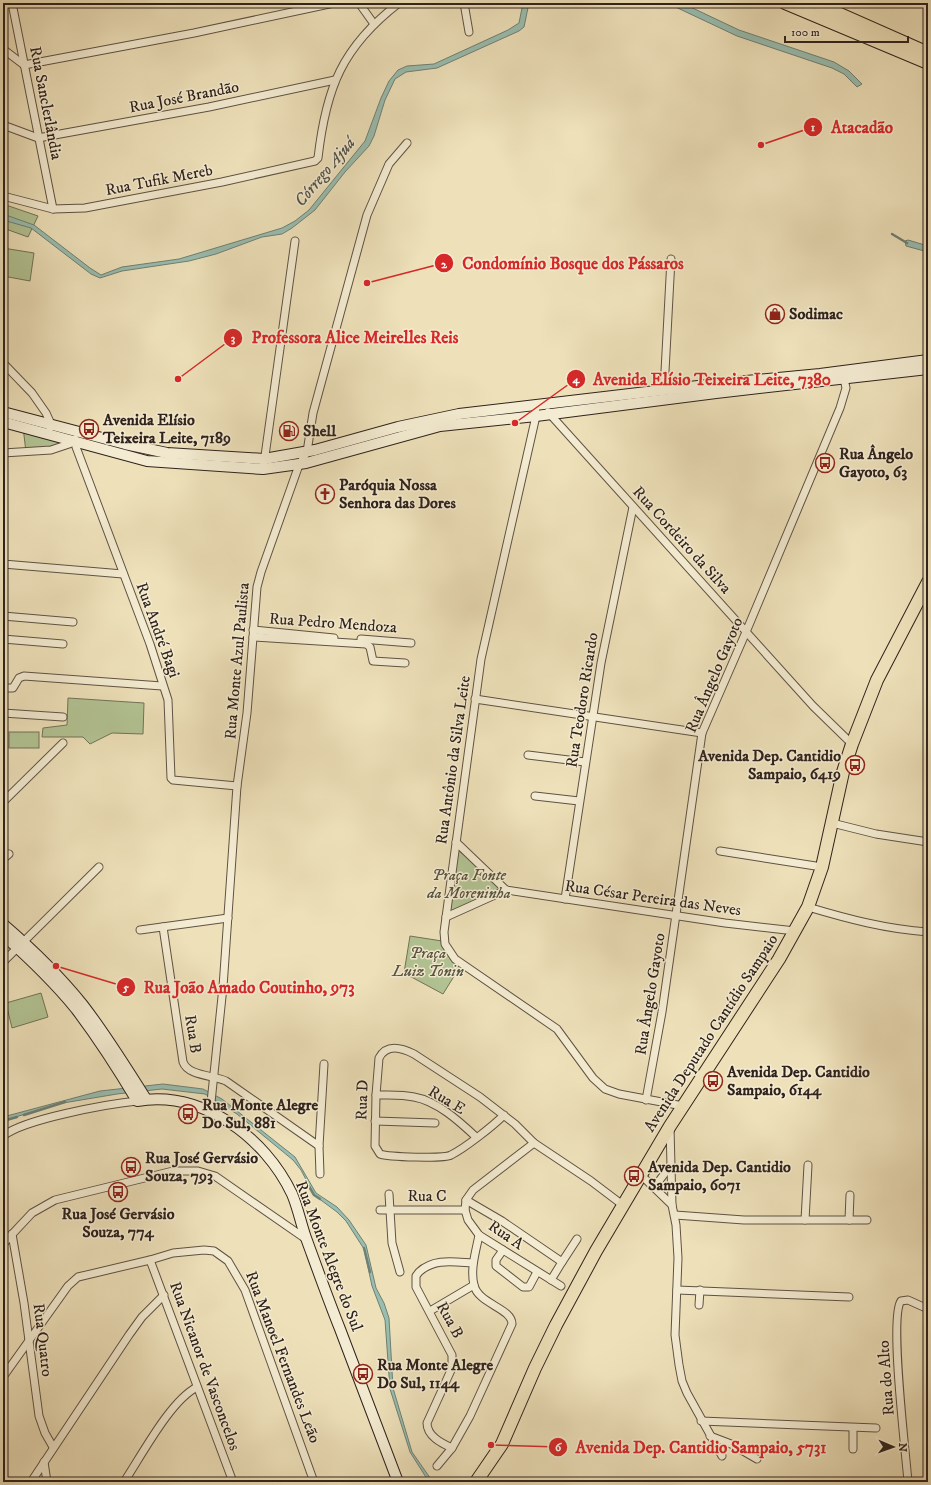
<svg xmlns="http://www.w3.org/2000/svg" width="931" height="1485" font-family="'IM FELL DW Pica',serif">
<style>
.green{fill:#b3c494;stroke:#717358}
.water{fill:#99beb0;stroke:#6f8075}
.lines{fill:none;stroke-linecap:round;stroke-linejoin:round}
.stream{stroke:#6f8075;stroke-width:2.5}
.street-casing{stroke:#5f5244;stroke-width:9}
.secondary-casing{stroke:#2f221c;stroke-width:12}
.primary-casing{stroke:#2f221c;stroke-width:14}
.street{stroke:#f4ecd2;stroke-width:7}
.secondary{stroke:#f4ecd2;stroke-width:10}
.primary{stroke:#eee1ba;stroke-width:12}
.labels{text-anchor:middle;dominant-baseline:central;stroke-width:3;stroke-linejoin:round;paint-order:stroke}
.street-label{font-size:16px;fill:#2f221c;stroke:#f4ecd2}
.poi-label{font-size:16px;font-weight:bold;fill:#2f221c;stroke:#f4ecd2;text-anchor:start}
.park-label{font-size:16px;font-style:italic;fill:#575340;stroke:#f4ecd2}
.water-label{font-size:17px;font-style:italic;fill:#4f5148;stroke:#f4ecd2}
.leader{fill:none;stroke:#d62828;stroke-width:1.5}
.callout-dot{fill:#d62828;stroke:#f4ecd2;stroke-width:1.5}
.mark-label{font-size:12px;text-anchor:middle;font-weight:bold;fill:#fff}
.callout-label{font-size:17px;text-anchor:middle;font-weight:bold;fill:#d62828;stroke:#f4ecd2;stroke-width:3;stroke-linejoin:round;paint-order:stroke}
</style>
<rect width="100%" height="100%" fill="#eee1ba"/>
<filter id="stains"><feTurbulence type="fractalNoise" baseFrequency=".005" numOctaves="4"/><feColorMatrix values="0 0 0 0 .2 0 0 0 0 .09 0 0 0 0 .02 0 0 0 .5 -.17"/></filter>
<radialGradient id="worn" r=".72"><stop offset=".6" stop-color="#630" stop-opacity="0"/><stop offset="1" stop-color="#630" stop-opacity=".3"/></radialGradient>
<g class="green">
<polygon points="3,204 38,216 28,237 3,228"/>
<polygon points="3,248 34,253 30,281 3,276"/>
<polygon points="23,427 77,442 26,452"/>
<polygon points="68,698 144,703 143,734 112,733 90,744 83,737 42,737 43,728 67,725"/>
<rect x="9" y="732" width="30" height="16"/>
<polygon points="456,848 503,890 447,913"/>
<polygon points="410,936 442,941 461,965 443,994 404,973"/>
<polygon points="41,993 48,1017 12,1028 6,1003"/>
</g>
<g class="water">
<polygon points="523,3 529,3 524,27 519,31 437,68 406,72 395,79 385,100 374,136 369,146 345,172 315,210 292,228 282,234 262,237 216,254 189,261 122,271 100,278 91,274 31,228 3,220 3,214 34,225 90,268 101,275 122,267 179,259 282,228 295,221 309,210 365,141 381,98 389,81 398,70 407,66 434,64 508,30 519,23"/>
<polygon points="667,3 682,3 739,30 834,62 849,71 862,84 857,87 844,74 832,68 737,36"/>
<polygon points="908,240 928,246 928,252 906,246 905,241"/>
<polygon points="163,1084 203,1089 222,1099 295,1157 316,1193 337,1207 349,1220 366,1245 376,1288 384,1303 389,1318 393,1388 412,1452 433,1482 429,1482 410,1452 390,1389 385,1320 372,1286 364,1249 346,1221 337,1212 314,1195 301,1170 293,1160 237,1114 205,1094 162,1089 117,1094 57,1104 3,1121 3,1117 100,1091"/>
</g>
<g class="lines">
<g class="stream">
<polyline points="892,234 907,243"/>
<polyline points="24,1115 65,1102"/>
<polyline points="3,1121 17,1117"/>
<polyline points="307,1183 314,1195 320,1199"/>
<polyline points="364,1248 370,1272"/>
</g>
<defs>
<g id="street">
<polyline points="12,3 53,209"/>
<polyline points="359,3 374,24"/>
<polyline points="464,3 469,32"/>
<polyline points="3,49 24,65 194,33 334,3"/>
<polyline points="3,125 38,138 209,107 335,80"/>
<path d="M3 196 53 209 85 208 222 182 315 161 318 158C326 88 342 47 399 3"/>
<polyline points="3,363 32,393 46,413 51,424 50,428"/>
<polyline points="664,390 671,259"/>
<polyline points="535,405 536,416 481,659 444,932 445,944 455,959 557,1029 593,1078 605,1089 619,1094 683,1106"/>
<polyline points="548,412 813,706 852,744"/>
<polyline points="75,439 76,447 150,644 168,700 171,778 173,780 237,786"/>
<polyline points="3,453 51,450 75,442"/>
<polyline points="264,463 295,241"/>
<polyline points="3,564 123,574"/>
<polyline points="3,616 73,622"/>
<polyline points="253,630 334,638"/>
<polyline points="253,637 366,644 370,647 373,661 405,663"/>
<polyline points="3,639 63,644"/>
<polyline points="361,639 411,643"/>
<polyline points="3,688 13,688 19,678 24,676 162,686"/>
<polyline points="475,699 702,733"/>
<polyline points="3,713 63,717"/>
<polyline points="528,755 585,762"/>
<polyline points="535,796 579,801"/>
<polyline points="3,802 63,743"/>
<polyline points="832,823 876,834 928,842"/>
<polyline points="456,842 506,890 725,923 795,931"/>
<polyline points="720,851 822,867"/>
<polyline points="3,859 9,854"/>
<polyline points="565,899 601,663 633,507"/>
<path d="M808 907C848 919 886 929 928 932"/>
<polyline points="446,917 506,890"/>
<path d="M163 927 183 1062C188 1076 213 1075 226 1081L319 1146"/>
<polyline points="140,930 228,918"/>
<polyline points="3,962 99,867"/>
<path d="M376 1095C388 1095 401 1094 414 1097 437 1101 459 1121 476 1137"/>
<polyline points="646,1100 662,1012 702,733 746,632 840,408 846,388 843,374"/>
<polyline points="210,1112 223,987 237,786 247,713 257,587 261,572 299,465 307,452 313,413 367,215 389,164 407,143"/>
<path d="M504 1115C493 1126 465 1148 451 1155 444 1159 388 1157 380 1154L375 1146 376 1095 379 1058C387 1043 402 1048 414 1054L480 1097 515 1124 534 1143 591 1181 624 1206"/>
<polyline points="375,1121 435,1123"/>
<polyline points="670,1127 672,1205 676,1225 678,1258 675,1335 679,1365 682,1381 687,1393 722,1456"/>
<path d="M3 1136C24 1119 108 1104 137 1101"/>
<polyline points="534,1143 473,1190 466,1200 465,1210 468,1220 479,1235 561,1286"/>
<polyline points="320,1174 319,1146 324,1064"/>
<polyline points="641,1175 672,1205"/>
<polyline points="653,1185 659,1181 671,1165"/>
<polyline points="389,1194 392,1243 400,1272"/>
<polyline points="466,1200 502,1221 562,1262 551,1280"/>
<polyline points="380,1210 465,1210"/>
<polyline points="675,1215 744,1220 867,1220"/>
<polyline points="805,1220 808,1165"/>
<polyline points="849,1220 850,1195"/>
<polyline points="12,1234 24,1303 39,1416 45,1433 53,1447"/>
<polyline points="3,1244 32,1213 55,1200 173,1171 198,1171 215,1176 306,1239"/>
<polyline points="503,1250 496,1260 496,1266 523,1287 529,1287 537,1272"/>
<polyline points="150,1260 233,1482"/>
<polyline points="562,1262 577,1239"/>
<polyline points="677,1290 849,1297"/>
<polyline points="699,1305 700,1290"/>
<polyline points="430,1311 474,1285"/>
<polyline points="3,1377 68,1286 78,1277 150,1260 173,1253 204,1250 214,1251 228,1261 245,1290 314,1482"/>
<polyline points="701,1421 876,1428"/>
<polyline points="710,1436 731,1444 757,1459"/>
<path d="M452 1448C441 1443 427 1436 427 1423L452 1368V1355L416 1287V1276L419 1272C434 1258 454 1262 473 1263"/>
<polyline points="853,1449 853,1428"/>
<polyline points="44,1462 47,1482"/>
<path d="M437 1466 452 1448 470 1416 512 1324C512 1308 478 1304 474 1285 470 1269 476 1251 479 1235"/>
<polyline points="31,1482 129,1335 142,1317 164,1295"/>
<path d="M124 1482C142 1455 170 1401 197 1387"/>
<path d="M908 1482C906 1454 889 1317 901 1301L908 1300 928 1309"/>
</g>
<g id="secondary">
<polyline points="3,412 125,444 167,453 264,459 315,450 398,427 459,414 715,384 820,374 928,360"/>
<polyline points="3,422 147,461 263,469 306,463 440,426 536,416 716,393 928,369"/>
<path d="M3 924C32 949 59 975 83 1005 106 1035 126 1067 146 1099"/>
<path d="M3 935C29 958 54 982 76 1009 98 1038 118 1069 137 1101 202 1090 265 1137 292 1194 298 1208 301 1224 306 1238 317 1268 328 1299 340 1329 359 1380 379 1431 398 1482"/>
</g>
<g id="primary">
<polyline points="785,3 928,63"/>
<polyline points="815,3 928,53"/>
<polyline points="476,1482 502,1444 535,1368 556,1325 596,1251 670,1126 779,959 808,907 822,867 843,772 852,744 877,680 928,582"/>
</g>
</defs>
<use href="#street" class="street-casing"/>
<use href="#secondary" class="secondary-casing"/>
<use href="#primary" class="primary-casing"/>
<use href="#street" class="street"/>
<use href="#secondary" class="secondary"/>
<use href="#primary" class="primary"/>
</g>
<defs>
<symbol id="shop-ring" viewBox="-11 -11 22 22"><circle r="9.5" fill="#f4ecd2" stroke="#8f2418" stroke-width="1.5"/><path d="M-5-2.5h2.3a2.7 3.5 0 0 1 5.4 0H5L5.5 6h-11ZM-1.5-2.5h3a1.5 2.3 0 0 0-3 0Z" fill="#8f2418"/></symbol>
<symbol id="bus-ring" viewBox="-11 -11 22 22"><circle r="9.5" fill="#f4ecd2" stroke="#8f2418" stroke-width="1.5"/><path d="M-5-6H5V4H4V6H2V4H-2V6H-4V4H-5ZM-3.5-4V0h7V-4ZM-3.5 1.2v1.5H-2V1.2ZM2 1.2v1.5H3.5V1.2Z" fill="#8f2418"/></symbol>
<symbol id="fuel-ring" viewBox="-11 -11 22 22"><circle r="9.5" fill="#f4ecd2" stroke="#8f2418" stroke-width="1.5"/><path d="M-5.5-6h7V0h2V4h1.3V-2.5L3-4.5l.8-.8L6-3V5H2.5V1h-1V6h-7ZM-4.2-4.7v3.2H.2V-4.7Z" fill="#8f2418"/></symbol>
<symbol id="church-ring" viewBox="-11 -11 22 22"><circle r="9.5" fill="#f4ecd2" stroke="#8f2418" stroke-width="1.5"/><path d="M-1.2-6h2.4v3.5h3.3v2.4h-3.3V6h-2.4V-.1h-3.3v-2.4h3.3Z" fill="#8f2418"/></symbol>
</defs>
<g fill-rule="evenodd">
<use href="#shop-ring" x="764" y="303" width="22" height="22"/>
<use href="#bus-ring" x="78" y="418" width="22" height="22"/>
<use href="#fuel-ring" x="278" y="420" width="22" height="22"/>
<use href="#bus-ring" x="814" y="452" width="22" height="22"/>
<use href="#church-ring" x="314" y="483" width="22" height="22"/>
<use href="#bus-ring" x="844" y="754" width="22" height="22"/>
<use href="#bus-ring" x="702" y="1070" width="22" height="22"/>
<use href="#bus-ring" x="177" y="1103" width="22" height="22"/>
<use href="#bus-ring" x="120" y="1156" width="22" height="22"/>
<use href="#bus-ring" x="623" y="1165" width="22" height="22"/>
<use href="#bus-ring" x="107" y="1181" width="22" height="22"/>
<use href="#bus-ring" x="352" y="1363" width="22" height="22"/>
</g>
<g class="labels">
<g class="street-label">
<text transform="translate(184 97) rotate(-11)">Rua José Brandão</text>
<text transform="translate(46 103) rotate(79)">Rua Sanclerlândia</text>
<text transform="translate(159 180) rotate(-11)">Rua Tufik Mereb</text>
<text transform="translate(682 540) rotate(48)">Rua Cordeiro da Silva</text>
<text transform="translate(333 623) rotate(4)">Rua Pedro Mendoza</text>
<text transform="translate(158 630) rotate(70)">Rua André Bagi</text>
<text transform="translate(237 661) rotate(-85)">Rua Monte Azul Paulista</text>
<text transform="translate(714 675) rotate(-67)">Rua Ângelo Gayoto</text>
<text transform="translate(582 700) rotate(-81)">Rua Teodoro Ricardo</text>
<text transform="translate(453 760) rotate(-82)">Rua Antônio da Silva Leite</text>
<text transform="translate(653 898) rotate(8)">Rua César Pereira das Neves</text>
<text transform="translate(650 994) rotate(-81)">Rua Ângelo Gayoto</text>
<text transform="translate(711 1033) rotate(-57)">Avenida Deputado Cantídio Sampaio</text>
<text transform="translate(193 1034) rotate(81)">Rua B</text>
<text transform="translate(362 1100) rotate(-88)">Rua D</text>
<text transform="translate(447 1100) rotate(31)">Rua E</text>
<text x="427" y="1196">Rua C</text>
<text transform="translate(506 1235) rotate(34)">Rua A</text>
<text transform="translate(329 1256) rotate(69)">Rua Monte Alegre do Sul</text>
<text transform="translate(450 1320) rotate(61)">Rua B</text>
<text transform="translate(43 1340) rotate(83)">Rua Quatro</text>
<text transform="translate(283 1357) rotate(69)">Rua Manoel Fernandes Leão</text>
<text transform="translate(205 1366) rotate(70)">Rua Nicanor de Vasconcelos</text>
<text transform="translate(886 1378) rotate(-94)">Rua do Alto</text>
</g>
<g class="poi-label">
<text x="789" y="314">Sodimac</text>
<text x="103" y="420">Avenida Elísio<tspan x="103" dy="18">Teixeira Leite, 7189</tspan></text>
<text x="303" y="431">Shell</text>
<text x="839" y="454">Rua Ângelo<tspan x="839" dy="18">Gayoto, 63</tspan></text>
<text x="339" y="485">Paróquia Nossa<tspan x="339" dy="18">Senhora das Dores</tspan></text>
<text x="841" y="756" text-anchor="end">Avenida Dep. Cantidio<tspan x="841" dy="18">Sampaio, 6419</tspan></text>
<text x="727" y="1072">Avenida Dep. Cantidio<tspan x="727" dy="18">Sampaio, 6144</tspan></text>
<text x="202" y="1105">Rua Monte Alegre<tspan x="202" dy="18">Do Sul, 881</tspan></text>
<text x="145" y="1158">Rua José Gervásio<tspan x="145" dy="18">Souza, 793</tspan></text>
<text x="648" y="1167">Avenida Dep. Cantidio<tspan x="648" dy="18">Sampaio, 6071</tspan></text>
<text x="118" y="1214" text-anchor="middle">Rua José Gervásio<tspan x="118" dy="18">Souza, 774</tspan></text>
<text x="377" y="1365">Rua Monte Alegre<tspan x="377" dy="18">Do Sul, 1144</tspan></text>
</g>
<g class="park-label">
<text x="469" y="875">Praça Fonte<tspan x="469" dy="18">da Moreninha</tspan></text>
<text x="428" y="953">Praça<tspan x="428" dy="18">Luiz Tonin</tspan></text>
</g>
<g class="water-label">
<text transform="translate(325 172) rotate(-50)">Córrego Ajuá</text>
</g>
</g>
<path class="leader" d="M761 145L813 127M367 283L444 263M178 379L233 338M515 423L576 379M56 966L126 987M491 1445L558 1447"/>
<g class="callout-dot">
<circle cx="761" cy="145" r="4"/>
<circle cx="367" cy="283" r="4"/>
<circle cx="178" cy="379" r="4"/>
<circle cx="515" cy="423" r="4"/>
<circle cx="56" cy="966" r="4"/>
<circle cx="491" cy="1445" r="4"/>
<circle cx="813" cy="127" r="10"/>
<circle cx="444" cy="263" r="10"/>
<circle cx="233" cy="338" r="10"/>
<circle cx="576" cy="379" r="10"/>
<circle cx="126" cy="987" r="10"/>
<circle cx="558" cy="1447" r="10"/>
</g>
<g class="mark-label">
<text x="813" y="131">1</text>
<text x="444" y="268">2</text>
<text x="233" y="342">3</text>
<text x="576" y="383">4</text>
<text x="126" y="991">5</text>
<text x="558" y="1451">6</text>
</g>
<g class="callout-label">
<text x="862" y="133">Atacadão</text>
<text x="573" y="269">Condomínio Bosque dos Pássaros</text>
<text x="355" y="343">Professora Alice Meirelles Reis</text>
<text x="712" y="385">Avenida Elísio Teixeira Leite, 7380</text>
<text x="249" y="993">Rua João Amado Coutinho, 973</text>
<text x="701" y="1453">Avenida Dep. Cantidio Sampaio, 5731</text>
</g>
<rect width="931" height="1485" fill="none" stroke="#eee1ba" stroke-width="16"/>
<rect x="4" y="4" width="923" height="1477" fill="none" stroke="#2f221c" stroke-width="2"/>
<rect x="8" y="8" width="915" height="1469" fill="none" stroke="#2f221c"/>
<g transform="translate(893 1447) rotate(92)" stroke="#f4ecd2" stroke-width="3" paint-order="stroke">
<path d="M0-3L7 15L0 10L-7 15Z" fill="#2f221c"/>
<text y="-6" font-size="11" font-weight="bold" text-anchor="middle" fill="#2f221c">N</text>
</g>
<path d="M785 36v6h123v-6" fill="none" stroke="#2f221c" stroke-width="2"/>
<text x="791" y="36" font-size="12" fill="#2f221c" stroke="#f4ecd2" stroke-width="3" paint-order="stroke">100 m</text>
<rect width="100%" height="100%" filter="url(#stains)"/>
<rect width="100%" height="100%" fill="url(#worn)"/>
</svg>
